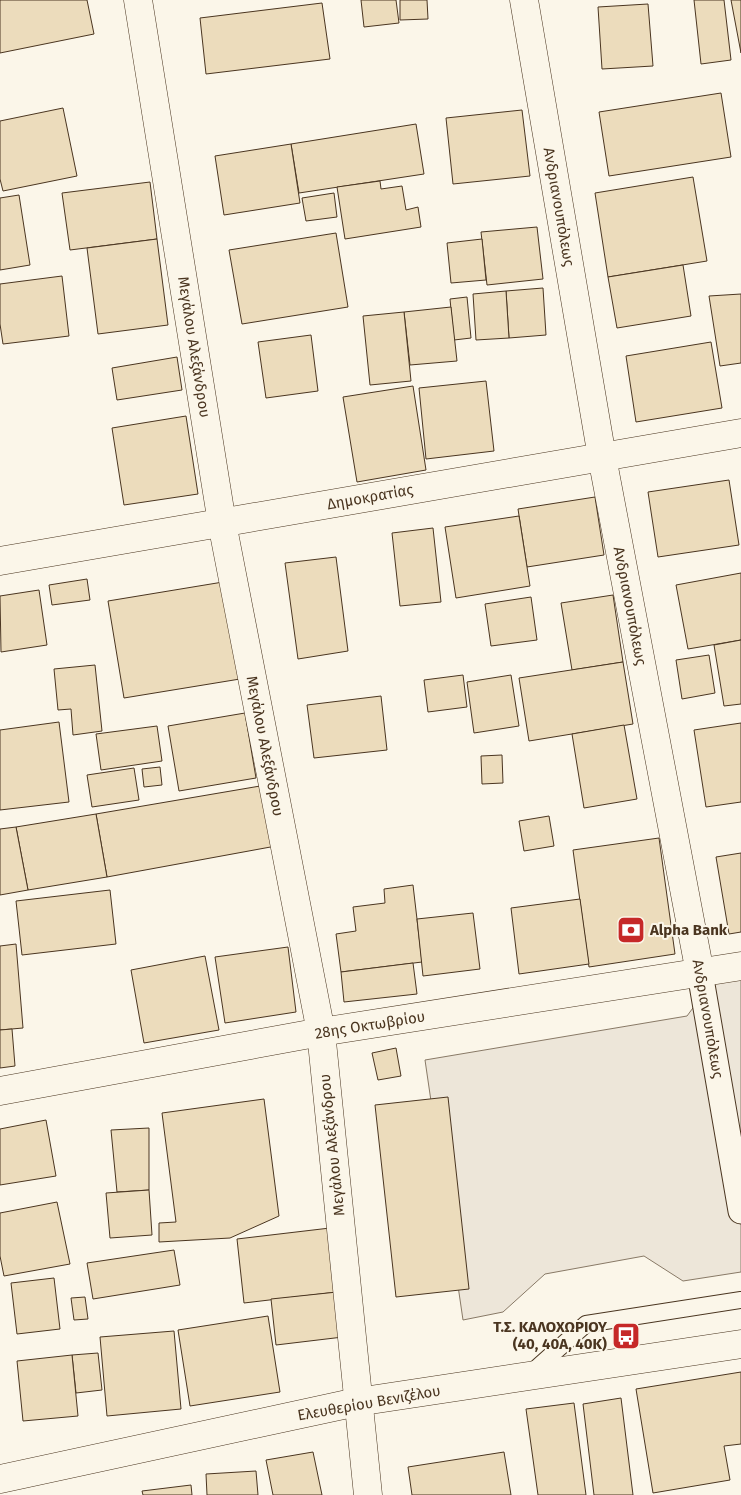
<svg xmlns="http://www.w3.org/2000/svg" width="741" height="1495" font-family="'Fira Sans',sans-serif">
<style>
.green{fill:#ede6d9;stroke:#887966}
.building{fill:#ecdcbc;stroke:#4a3520}
.lines{fill:none;stroke-linecap:round;stroke-linejoin:round}
.service-casing{stroke:#4a3520;stroke-width:18}
.pedestrian-casing{stroke:#4a3520;stroke-width:27}
.minor-casing{stroke:#4a3520;stroke-width:29}
.secondary-casing{stroke:#4a3520;stroke-width:29}
.service{stroke:#fbf6e9;stroke-width:16}
.pedestrian{stroke:#fbf6e9;stroke-width:25}
.minor{stroke:#fbf6e9;stroke-width:28}
.secondary{stroke:#fbf6e9;stroke-width:28}
.labels{text-anchor:middle;dominant-baseline:central;stroke-width:4;stroke-linejoin:round;paint-order:stroke}
.street-label{font-size:15px;fill:#4a3520;stroke:#fbf6e9}
.poi-label{font-size:15px;font-weight:bold;fill:#4a3520;stroke:#fbf6e9;text-anchor:start}
</style>
<rect width="100%" height="100%" fill="#fbf6e9"/>
<polygon class="green" points="741,973 741,1272 683,1281 644,1256 545,1274 503,1312 463,1320 425,1060 687,1016 715,978"/>
<g class="building">
<polygon points="0,0 87,0 94,34 0,53"/>
<polygon points="361,0 396,0 399,23 364,27"/>
<polygon points="400,0 427,0 428,19 400,20"/>
<polygon points="694,0 724,0 731,60 701,64"/>
<polygon points="731,0 741,0 741,53"/>
<polygon points="322,3 330,59 206,74 200,18"/>
<polygon points="648,4 653,66 602,69 598,7"/>
<polygon points="721,93 731,157 609,176 599,112"/>
<polygon points="63,108 77,176 3,191 0,179 0,121"/>
<polygon points="522,110 530,176 453,184 446,118"/>
<polygon points="416,124 424,174 299,193 291,144"/>
<polygon points="291,144 300,203 224,215 215,156"/>
<polygon points="693,177 707,261 608,277 595,193"/>
<polygon points="380,181 381,189 402,186 406,210 418,207 421,227 345,239 337,187"/>
<polygon points="150,182 157,239 70,250 62,193"/>
<polygon points="334,193 337,217 306,221 302,198"/>
<polygon points="19,195 30,265 0,270 0,198"/>
<polygon points="537,227 543,279 487,285 481,232"/>
<polygon points="336,233 348,307 242,324 229,250"/>
<polygon points="157,239 168,325 98,334 87,248"/>
<polygon points="482,239 486,280 451,283 447,243"/>
<polygon points="683,265 691,316 617,328 608,277"/>
<polygon points="62,276 69,336 3,344 0,324 0,284"/>
<polygon points="543,288 546,335 509,338 506,291"/>
<polygon points="506,291 509,338 476,340 473,294"/>
<polygon points="741,294 741,363 720,366 709,296"/>
<polygon points="467,297 471,338 454,340 450,299"/>
<polygon points="451,307 457,361 410,365 404,312"/>
<polygon points="404,312 411,381 370,385 363,316"/>
<polygon points="311,335 318,391 266,398 258,342"/>
<polygon points="711,342 722,408 636,422 626,356"/>
<polygon points="177,357 182,390 117,400 112,368"/>
<polygon points="486,381 494,451 426,459 419,388"/>
<polygon points="413,386 426,470 357,482 343,397"/>
<polygon points="186,416 198,494 124,505 112,428"/>
<polygon points="729,480 739,545 658,557 648,492"/>
<polygon points="595,497 604,555 527,567 518,509"/>
<polygon points="519,516 530,586 456,598 445,527"/>
<polygon points="433,528 441,602 400,606 392,533"/>
<polygon points="336,557 348,651 298,659 285,563"/>
<polygon points="741,573 741,640 688,649 676,585"/>
<polygon points="87,579 90,600 52,605 49,585"/>
<polygon points="223,582 240,679 124,698 108,601"/>
<polygon points="39,590 47,645 1,652 0,596"/>
<polygon points="613,595 623,662 572,670 561,603"/>
<polygon points="531,597 537,640 491,646 485,604"/>
<polygon points="741,640 741,704 724,706 714,645"/>
<polygon points="709,655 715,693 682,699 676,660"/>
<polygon points="623,662 633,724 529,741 519,678"/>
<polygon points="95,665 102,731 73,735 71,709 58,710 54,669"/>
<polygon points="463,675 467,707 428,712 424,680"/>
<polygon points="511,675 519,726 474,733 467,682"/>
<polygon points="381,696 387,750 314,758 307,705"/>
<polygon points="245,713 256,778 179,791 168,726"/>
<polygon points="59,722 69,802 0,810 0,730"/>
<polygon points="741,723 741,802 706,807 694,730"/>
<polygon points="624,725 637,799 584,808 572,734"/>
<polygon points="157,726 162,761 101,770 96,734"/>
<polygon points="502,755 503,783 482,784 481,756"/>
<polygon points="160,767 162,785 144,787 142,769"/>
<polygon points="134,768 139,800 92,807 87,775"/>
<polygon points="266,785 276,846 107,877 96,814"/>
<polygon points="96,814 107,877 28,890 16,827"/>
<polygon points="549,816 554,846 524,851 519,821"/>
<polygon points="16,827 28,890 0,895 0,829"/>
<polygon points="659,838 675,954 589,967 573,850"/>
<polygon points="741,853 741,932 729,934 716,857"/>
<polygon points="413,885 422,962 341,972 336,934 356,931 353,907 385,903 384,889"/>
<polygon points="110,890 116,944 22,955 16,901"/>
<polygon points="580,899 589,964 519,974 511,908"/>
<polygon points="473,913 480,969 423,976 417,919"/>
<polygon points="16,944 23,1028 0,1030 0,946"/>
<polygon points="288,947 296,1012 225,1023 215,957"/>
<polygon points="205,956 219,1030 144,1043 131,970"/>
<polygon points="413,963 417,994 344,1002 341,972"/>
<polygon points="12,1029 15,1066 0,1068 0,1030"/>
<polygon points="396,1048 401,1076 378,1080 372,1053"/>
<polygon points="448,1097 469,1289 396,1297 375,1105"/>
<polygon points="264,1099 279,1216 230,1238 159,1242 159,1223 176,1222 162,1113"/>
<polygon points="46,1120 56,1176 0,1185 0,1129"/>
<polygon points="149,1128 149,1190 117,1192 111,1130"/>
<polygon points="149,1190 152,1235 110,1238 106,1193"/>
<polygon points="57,1202 70,1264 4,1276 0,1256 0,1213"/>
<polygon points="330,1228 337,1292 244,1303 237,1239"/>
<polygon points="174,1250 180,1285 93,1299 87,1263"/>
<polygon points="54,1278 60,1329 17,1334 11,1283"/>
<polygon points="337,1292 343,1337 276,1345 271,1299"/>
<polygon points="85,1297 88,1319 74,1320 71,1298"/>
<polygon points="268,1316 280,1392 190,1406 178,1330"/>
<polygon points="174,1331 181,1409 107,1416 100,1337"/>
<polygon points="98,1353 102,1390 76,1393 72,1355"/>
<polygon points="72,1355 78,1416 23,1421 17,1361"/>
<polygon points="741,1372 741,1444 724,1446 730,1480 653,1493 636,1389"/>
<polygon points="621,1398 633,1495 594,1495 583,1404"/>
<polygon points="574,1403 586,1495 538,1495 526,1409"/>
<polygon points="313,1452 322,1495 273,1495 266,1460"/>
<polygon points="504,1452 511,1495 412,1495 408,1467"/>
<polygon points="256,1471 258,1495 207,1495 206,1474"/>
<polygon points="191,1485 192,1495 143,1495 142,1491"/>
</g>
<g class="lines">
<defs>
<polyline id="service" points="530,1374 586,1324 741,1300"/>
<polyline id="pedestrian" points="700,973 741,1211"/>
<g id="minor">
<polyline points="138,0 222,523 321,1032 368,1495"/>
<polyline points="524,0 602,457 700,973"/>
<polyline points="0,561 741,433"/>
</g>
<g id="secondary">
<polyline points="0,1091 321,1032 741,966"/>
<polyline points="0,1479 357,1402 741,1344"/>
</g>
</defs>
<use href="#service" class="service-casing"/>
<use href="#pedestrian" class="pedestrian-casing"/>
<use href="#minor" class="minor-casing"/>
<use href="#secondary" class="secondary-casing"/>
<use href="#service" class="service"/>
<use href="#pedestrian" class="pedestrian"/>
<use href="#minor" class="minor"/>
<use href="#secondary" class="secondary"/>
</g>
<defs>
<symbol id="bank-square" viewBox="-11 -11 22 22"><rect x="-9" y="-9" width="18" height="18" rx="4" fill="#c62828" stroke="#fbf6e9"/><path d="M-6-4H6V4H-6ZM0-2.3a2.3 2.3 0 1 0 0 4.6a2.3 2.3 0 1 0 0-4.6Z" fill="#fff"/></symbol>
<symbol id="bus-square" viewBox="-11 -11 22 22"><rect x="-9" y="-9" width="18" height="18" rx="4" fill="#c62828" stroke="#fbf6e9"/><path d="M-5-6H5V4H4V6H2V4H-2V6H-4V4H-5ZM-3.5-4V0h7V-4ZM-3.5 1.2v1.5H-2V1.2ZM2 1.2v1.5H3.5V1.2Z" fill="#fff"/></symbol>
</defs>
<g fill-rule="evenodd">
<use href="#bank-square" x="615" y="914" width="32" height="32"/>
<use href="#bus-square" x="610" y="1320" width="32" height="32"/>
</g>
<g class="labels">
<g class="street-label">
<text transform="translate(559 207) rotate(80)">Ανδριανουπόλεως</text>
<text transform="translate(194 347) rotate(81)">Μεγάλου Αλεξάνδρου</text>
<text transform="translate(370 497) rotate(-10)">Δημοκρατίας</text>
<text transform="translate(630 606) rotate(79)">Ανδριανουπόλεως</text>
<text transform="translate(265 746) rotate(79)">Μεγάλου Αλεξάνδρου</text>
<text transform="translate(708 1019) rotate(80)">Ανδριανουπόλεως</text>
<text transform="translate(370 1025) rotate(-9)">28ης Οκτωβρίου</text>
<text transform="translate(332 1145) rotate(-96)">Μεγάλου Αλεξάνδρου</text>
<text transform="translate(369 1403) rotate(-10)">Ελευθερίου Βενιζέλου</text>
</g>
<g class="poi-label">
<text x="650" y="930">Alpha Bank</text>
<text x="607" y="1327" text-anchor="end">Τ.Σ. ΚΑΛΟΧΩΡΙΟΥ<tspan x="607" dy="17">(40, 40Α, 40Κ)</tspan></text>
</g>
</g>
</svg>
